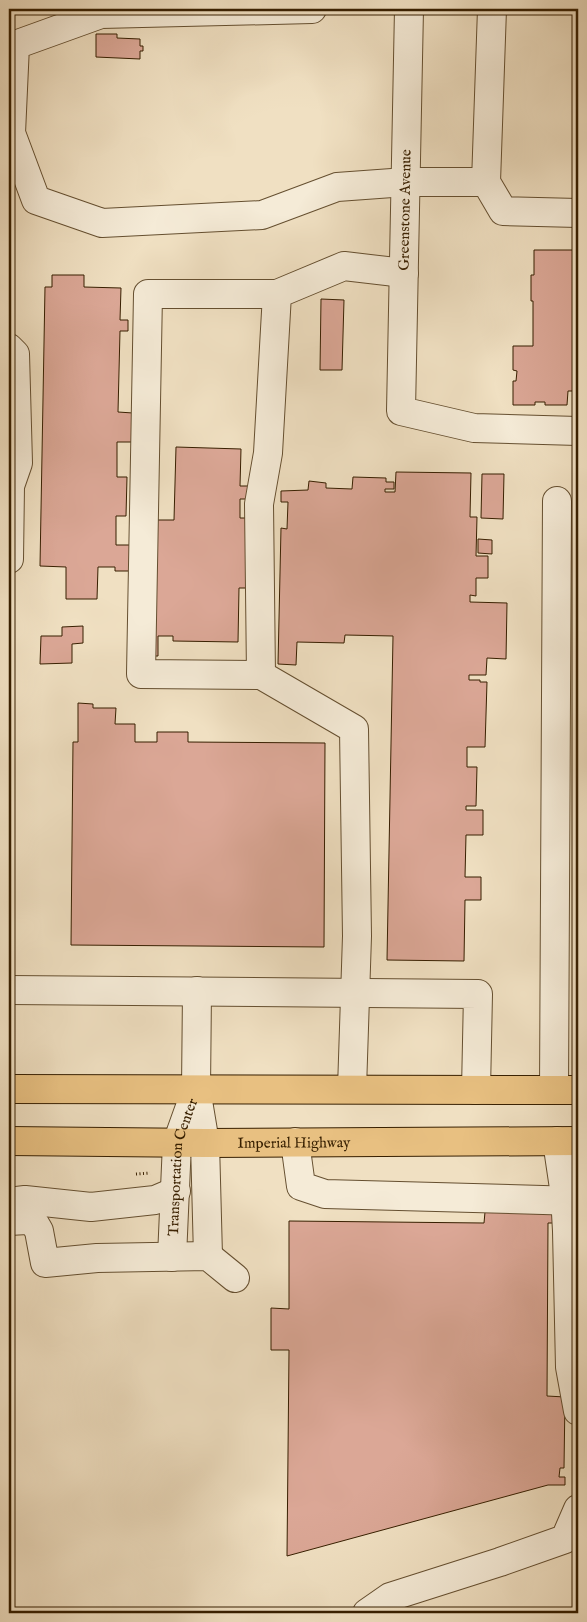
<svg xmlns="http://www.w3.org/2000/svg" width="587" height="1622" font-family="'IM FELL English',serif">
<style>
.building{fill:#dba796;stroke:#371f00}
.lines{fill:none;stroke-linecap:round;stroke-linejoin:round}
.minor-casing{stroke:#654f30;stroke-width:30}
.major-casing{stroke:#371f00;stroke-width:30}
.path{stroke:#371f00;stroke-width:3;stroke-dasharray:1 2.5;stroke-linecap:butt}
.minor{stroke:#f5ebd7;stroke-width:28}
.major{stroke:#e8c081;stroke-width:28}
.labels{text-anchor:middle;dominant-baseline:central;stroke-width:4;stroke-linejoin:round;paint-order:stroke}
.street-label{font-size:15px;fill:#371f00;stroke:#f5ebd7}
</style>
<rect width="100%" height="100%" fill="#f0e0c2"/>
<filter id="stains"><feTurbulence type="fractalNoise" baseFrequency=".004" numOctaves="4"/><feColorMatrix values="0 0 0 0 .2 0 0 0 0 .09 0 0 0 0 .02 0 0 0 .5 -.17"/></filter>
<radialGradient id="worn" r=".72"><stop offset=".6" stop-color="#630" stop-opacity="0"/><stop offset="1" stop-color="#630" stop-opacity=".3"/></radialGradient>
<g class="building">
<polygon points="96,34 117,34 117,38 140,39 140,46 143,46 143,51 140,51 140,59 96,57"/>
<polygon points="534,250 578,250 578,391 568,391 567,405 545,405 545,402 535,402 535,405 513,405 513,381 516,381 517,371 513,370 513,346 533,346 533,301 531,301 531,275 534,275"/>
<polygon points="52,275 84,275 84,287 121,288 120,320 128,320 128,331 120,331 118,412 133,413 133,442 117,442 117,477 127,477 126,516 116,516 116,545 134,545 133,571 115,571 115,567 98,567 97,599 66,599 66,567 40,566 45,287 52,287"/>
<polygon points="321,299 344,300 342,370 320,370"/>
<polygon points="176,447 241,449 240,486 249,486 249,499 240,499 240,518 252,518 250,588 239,588 238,642 173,641 173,636 158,636 158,656 149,656 151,520 174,520"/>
<polygon points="396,472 471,473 470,517 477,517 476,556 488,556 488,578 476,578 476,596 470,595 470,602 507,603 506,659 487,658 486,675 469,675 469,680 480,680 480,682 487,682 485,747 467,747 467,767 477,767 476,806 466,806 466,810 483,810 483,835 466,835 465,877 481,877 481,900 465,900 464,961 387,960 393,636 345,635 344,643 297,642 296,665 278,664 281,528 287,529 288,502 281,502 281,491 308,490 309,481 326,483 326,488 352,489 353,477 386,478 386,482 394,482 394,489 385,489 385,492 395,492"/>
<polygon points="482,474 504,474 503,519 481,518"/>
<polygon points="478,539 492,540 492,554 478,553"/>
<polygon points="83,626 83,643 72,644 72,663 40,664 41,636 62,636 62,627"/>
<polygon points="78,703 93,704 93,708 116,708 115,724 135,724 135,742 157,742 157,732 188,732 188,742 325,743 324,947 71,945 73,742 78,742"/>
<polygon points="485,1212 554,1212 554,1223 548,1223 547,1396 565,1397 564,1468 560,1468 559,1477 565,1477 565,1485 548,1485 287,1556 289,1350 271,1350 271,1308 289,1309 289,1221 484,1223"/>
</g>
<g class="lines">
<defs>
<g id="minor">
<polyline points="312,9 101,14 15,45 11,133 36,200 102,223 262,215 337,187 406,182 486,182"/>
<polyline points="409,9 401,411 474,428 578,431"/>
<polyline points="492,9 486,182 503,211 578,213"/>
<polyline points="277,294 268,453 259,504 261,675 141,674 148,294 277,294 344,266 404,273"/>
<polyline points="9,348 15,354 18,463 10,486 9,559"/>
<polyline points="261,675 354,729 357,936 352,1089"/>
<polyline points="9,990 478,994 476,1090"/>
<polyline points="197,991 196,1089 205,1143 208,1256"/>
<polyline points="554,1090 557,501"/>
<polyline points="557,1141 565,1195 567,1231 570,1367 578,1411"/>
<polyline points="295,1142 301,1186 325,1194 578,1201"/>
<polyline points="9,1202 25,1200 91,1207 155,1200 176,1191"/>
<polyline points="9,1221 27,1220 35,1224 39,1231 45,1263 97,1258 208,1256 235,1278"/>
<path id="s1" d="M172 1257 177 1143 196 1090"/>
<polyline points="367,1613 390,1597 500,1562 565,1539 578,1509"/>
</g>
<g id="major">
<polyline points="9,1089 578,1090"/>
<path id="s2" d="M9 1141 205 1143 578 1141"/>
</g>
</defs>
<use href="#minor" class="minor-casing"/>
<use href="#major" class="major-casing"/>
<polyline class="path" points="136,1174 150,1173"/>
<use href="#minor" class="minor"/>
<use href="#major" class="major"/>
</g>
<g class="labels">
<g class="street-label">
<text transform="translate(405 210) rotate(-89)">Greenstone Avenue</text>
<text stroke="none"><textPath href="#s2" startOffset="285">Imperial Highway</textPath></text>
<text stroke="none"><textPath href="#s1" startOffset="91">Transportation Center</textPath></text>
</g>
</g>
<rect width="587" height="1622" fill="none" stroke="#f0e0c2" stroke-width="30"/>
<rect x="10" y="10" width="567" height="1602" fill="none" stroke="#371f00" stroke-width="2.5"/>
<rect x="15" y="15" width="557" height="1592" fill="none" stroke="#371f00"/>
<rect width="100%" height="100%" filter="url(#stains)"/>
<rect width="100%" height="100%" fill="url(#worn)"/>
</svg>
